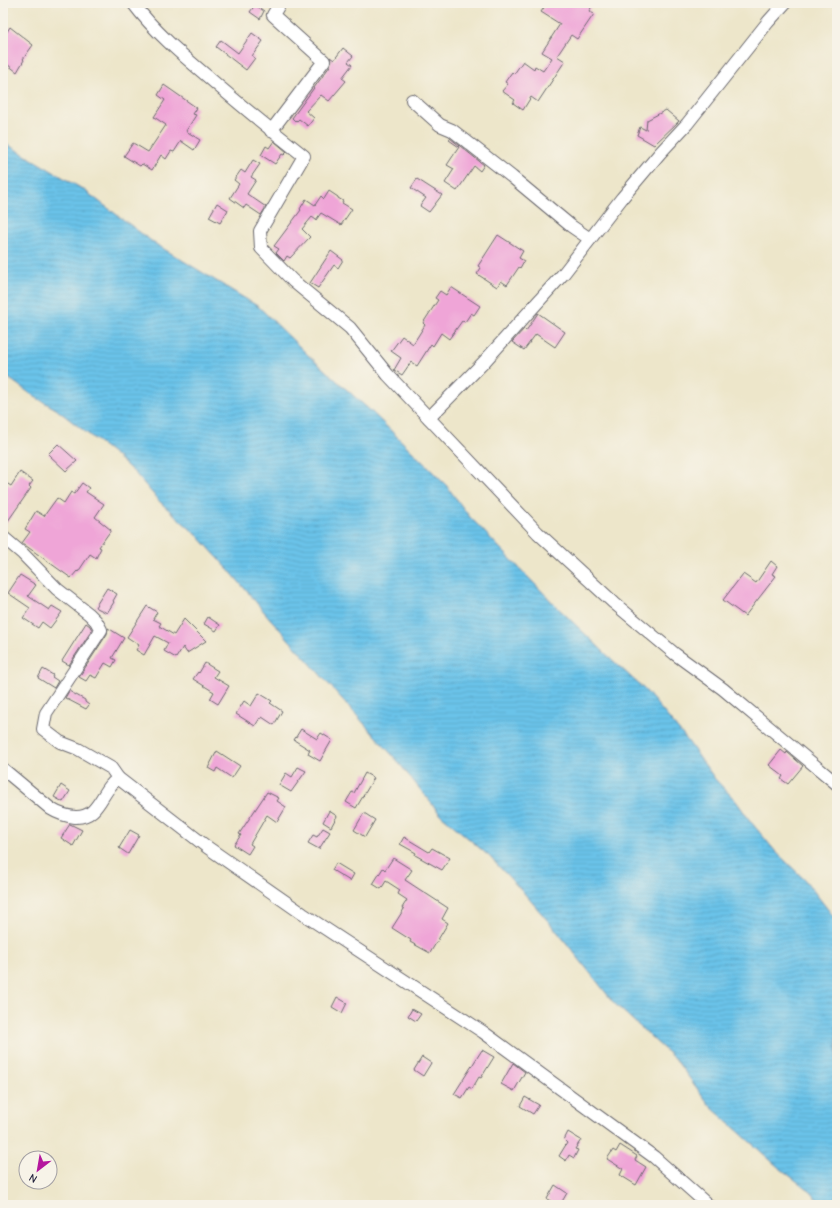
<svg xmlns="http://www.w3.org/2000/svg" width="840" height="1208" font-family="'Comic Neue',sans-serif">
<style>
.water{fill:url(#water-rules);stroke:#467292}
.building{fill:#efa5d7}
.lines{fill:none;stroke-linecap:round;stroke-linejoin:round}
.street-casing{stroke:#69676d;stroke-width:14}
.street{stroke:#fff;stroke-width:12}
</style>
<defs>
<pattern id="water-rules" width="6" height="5" patternUnits="userSpaceOnUse"><rect width="6" height="5" fill="#6bc3e9"/><path d="M0 2.5h6" fill="none" stroke="#5ca7c9"/></pattern>
</defs>
<rect width="100%" height="100%" fill="#f7f3e8"/>
<filter id="ink" filterUnits="userSpaceOnUse"><feTurbulence type="fractalNoise" baseFrequency=".025" numOctaves="2"/><feDisplacementMap in="SourceGraphic" scale="8" xChannelSelector="R" yChannelSelector="G"/><feConvolveMatrix kernelMatrix="1 2 1 2 8 2 1 2 1" color-interpolation-filters="sRGB"/></filter>
<filter id="wash" filterUnits="userSpaceOnUse"><feTurbulence type="fractalNoise" baseFrequency=".012" numOctaves="4" result="noise"/><feDisplacementMap in="SourceGraphic" scale="16" xChannelSelector="R" yChannelSelector="G"/><feGaussianBlur stdDeviation="0.9" result="paint"/><feColorMatrix in="noise" values="0 0 0 0 0 0 0 0 0 0 0 0 0 0 0 0 0 1.4 0 .05"/><feComposite in="paint" operator="in"/></filter>
<g filter="url(#wash)">
<rect width="100%" height="100%" fill="#ede6ca"/>
<polygon class="water" points="3,142 84,190 154,243 259,307 309,356 373,413 446,485 469,516 556,606 607,655 646,691 687,740 715,779 736,801 751,822 775,851 805,880 837,921 837,1205 822,1205 811,1192 777,1166 711,1107 676,1060 614,1003 560,935 524,893 489,856 440,814 394,757 266,614 229,570 198,536 160,502 135,473 114,454 56,409 35,397 3,374"/>
<g id="blocks">
<g class="building">
<polygon points="547,3 594,3 589,11 594,14 577,39 571,35 557,56 565,61 538,102 531,97 523,110 513,103 515,100 502,91 508,84 505,82 512,72 514,74 523,61 534,69 535,66 543,71 552,58 542,52 560,24 541,12"/>
<polygon points="255,5 264,11 260,19 250,12"/>
<polygon points="10,27 33,45 23,59 24,60 17,72 3,61 3,38"/>
<polygon points="252,33 263,41 252,56 255,58 246,70 216,47 221,40 238,53"/>
<polygon points="343,48 353,56 348,62 352,65 342,78 346,81 329,101 321,95 306,111 314,118 308,126 299,119 296,122 292,118 330,66 331,62 330,57 334,60"/>
<polygon points="164,85 197,108 193,114 196,115 186,131 200,140 194,150 181,141 174,152 171,151 166,159 161,155 152,170 142,164 140,166 124,156 133,143 148,152 166,125 154,117 165,100 158,95"/>
<polygon points="666,110 679,121 654,145 637,135 640,127 646,130 647,120"/>
<polygon points="450,138 484,165 480,171 474,166 457,191 445,183 454,169 447,165 459,147 449,140"/>
<polygon points="274,141 287,152 284,155 282,154 275,164 261,155 266,146 269,148"/>
<polygon points="253,160 260,164 251,177 256,180 247,194 266,207 261,215 246,205 244,208 230,198 239,184 234,180 241,170 245,173"/>
<polygon points="417,179 442,195 429,212 420,206 426,198 411,188"/>
<polygon points="329,191 338,197 338,198 343,201 342,203 352,209 341,225 321,213 316,220 312,217 302,229 310,237 290,258 287,256 284,261 276,253 279,249 274,246 301,210 300,209 306,199 315,205 321,196 324,199"/>
<polygon points="217,203 228,210 220,223 209,217"/>
<polygon points="498,235 523,251 519,258 524,261 520,268 519,267 507,285 501,281 497,287 477,274 481,268 478,266"/>
<polygon points="331,251 343,260 338,268 334,265 318,288 310,283"/>
<polygon points="451,287 480,306 474,315 471,313 465,322 462,321 449,339 441,333 433,346 431,344 417,366 411,362 402,375 394,370 401,358 391,351 402,336 413,344 425,325 423,323 438,300 435,298 440,291 446,295"/>
<polygon points="538,313 565,332 555,347 536,334 524,350 512,342 524,329 526,331"/>
<polygon points="58,444 77,461 66,471 48,454"/>
<polygon points="20,472 33,481 29,486 31,488 3,528 3,481 11,486"/>
<polygon points="82,483 89,488 86,492 104,504 95,517 111,530 99,547 101,548 96,558 90,554 78,572 77,571 71,578 22,543 30,532 25,529 36,511 44,516 57,498 64,503 71,492 74,494"/>
<polygon points="771,561 777,566 772,574 776,576 745,616 723,600 743,574 756,583"/>
<polygon points="20,575 36,585 28,596 49,610 52,606 62,612 50,628 42,622 38,628 23,618 30,608 8,593"/>
<polygon points="107,588 117,594 113,601 114,602 107,613 95,607"/>
<polygon points="147,606 157,612 153,619 161,623 159,626 174,635 184,619 206,641 187,653 183,647 176,658 164,651 168,643 155,636 144,655 136,650 139,645 127,637"/>
<polygon points="208,617 220,625 216,631 204,624"/>
<polygon points="86,623 90,626 92,630 69,665 62,661"/>
<polygon points="108,628 124,638 112,658 116,660 112,667 105,663 96,678 90,675 86,681 79,677 107,634"/>
<polygon points="205,663 218,671 214,677 229,686 218,704 210,699 214,692 193,679 198,672 199,673"/>
<polygon points="43,669 53,675 52,677 58,681 54,688 38,678"/>
<polygon points="69,691 85,700 85,702 89,705 86,709 65,698"/>
<polygon points="259,693 272,701 270,703 282,711 274,725 262,717 261,719 260,718 255,726 236,714 244,701 251,706"/>
<polygon points="301,729 317,739 321,733 332,740 320,761 308,754 310,750 294,740"/>
<polygon points="781,750 786,754 787,752 803,766 788,784 781,779 783,776 769,765"/>
<polygon points="217,751 240,766 232,778 217,768 215,772 208,768"/>
<polygon points="298,767 306,771 291,792 279,785 286,773 292,777"/>
<polygon points="365,773 374,778 356,808 346,802 352,792 354,793"/>
<polygon points="61,785 70,791 63,802 54,797"/>
<polygon points="267,792 279,798 277,801 286,807 277,822 267,815 250,844 253,846 248,854 234,845 241,835 239,834"/>
<polygon points="329,811 337,816 331,827 323,822"/>
<polygon points="364,813 375,820 365,837 354,830"/>
<polygon points="70,824 82,830 73,846 61,838"/>
<polygon points="323,828 330,832 319,849 308,843 313,835 317,837"/>
<polygon points="130,830 139,835 128,854 119,848"/>
<polygon points="404,837 429,852 432,848 450,858 442,870 415,855 416,853 400,844"/>
<polygon points="393,858 412,870 405,880 448,908 442,919 448,923 430,953 410,942 411,940 392,928 404,909 402,908 407,900 398,894 400,890 386,881 381,889 373,884 383,868 385,870"/>
<polygon points="336,863 354,874 350,881 332,870"/>
<polygon points="337,997 347,1003 342,1013 332,1007"/>
<polygon points="412,1009 421,1014 416,1021 408,1016"/>
<polygon points="482,1050 494,1057 481,1078 479,1077 472,1089 469,1087 462,1098 454,1094"/>
<polygon points="422,1057 431,1063 423,1076 414,1070"/>
<polygon points="513,1063 525,1072 514,1091 501,1084"/>
<polygon points="525,1097 539,1105 533,1114 520,1106"/>
<polygon points="568,1132 581,1140 575,1149 578,1150 574,1158 569,1155 566,1161 559,1156 567,1143 564,1140"/>
<polygon points="620,1145 637,1156 635,1160 646,1167 636,1185 620,1175 623,1169 607,1159 613,1150 616,1152"/>
<polygon points="555,1185 567,1193 560,1205 557,1205 547,1199"/>
</g>
</g>
</g>
<g filter="url(#ink)">
<use href="#blocks" fill-opacity="0" stroke="#69676d" stroke-width="1"/>
<g class="lines">
<defs>
<g id="street">
<path d="M133 3C154 31 181 54 207 76 239 104 271 130 304 156L260 231 261 248 293 281 350 328 388 375 538 533 614 603 675 654 723 689 837 784"/>
<polyline points="412,100 440,125 452,130 512,177 571,226 590,239"/>
<polyline points="271,131 324,61 273,15 280,3"/>
<polyline points="429,418 483,363 564,273 622,198 660,153 687,124 768,22 785,3"/>
<polyline points="3,537 23,554 57,589 89,614 96,621 101,630 46,713 43,729 60,742 78,749 111,768 118,778"/>
<path d="M3 769 51 809C59 814 66 816 75 817 96 818 100 798 111 785 113 782 116 780 118 778L207 847 303 914 483 1032 654 1157 708 1205"/>
</g>
</defs>
<use href="#street" class="street-casing"/>
<use href="#street" class="street"/>
</g>
</g>
<rect width="840" height="1208" fill="none" stroke="#f7f3e8" stroke-width="16"/>
<g transform="translate(38 1170) rotate(211)"><circle r="19" fill="#f7f3e8" stroke="#a29fa3"/>
<path d="M0-3L7 15L0 10L-7 15Z" fill="#b5179e"/>
<text y="-6" font-size="11" font-weight="bold" text-anchor="middle" fill="#22223b">N</text>
</g>
</svg>
